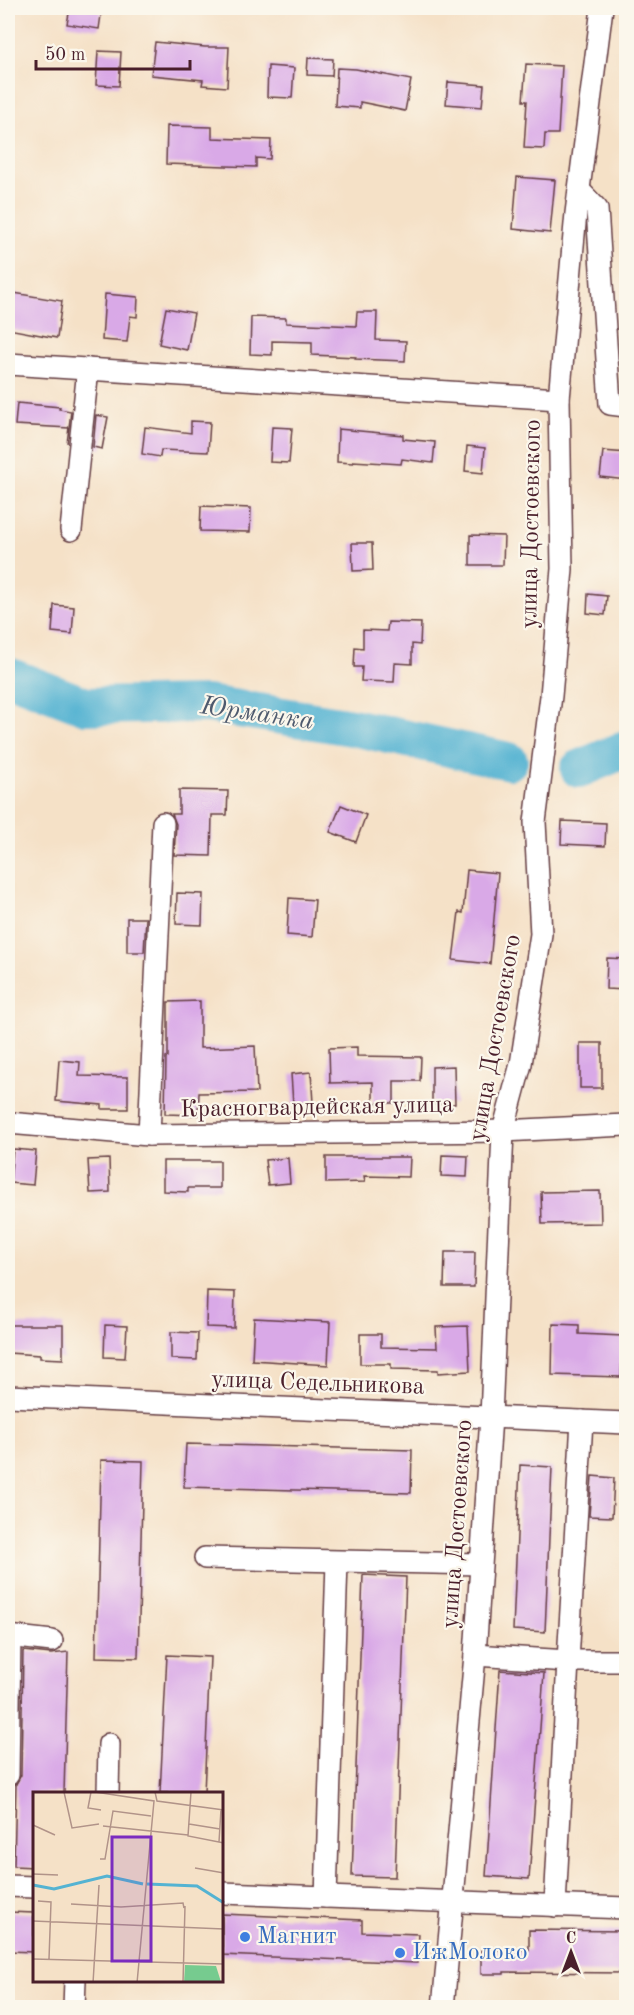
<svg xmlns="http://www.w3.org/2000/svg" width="634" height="2015" font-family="'Old Standard TT',serif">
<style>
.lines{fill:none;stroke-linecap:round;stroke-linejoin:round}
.river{stroke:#54b3d2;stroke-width:38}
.building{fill:#d9a9e7}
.minor-casing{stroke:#643c42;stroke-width:24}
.minor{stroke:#fff;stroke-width:21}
.shop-dot{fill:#3f7fe0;stroke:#fbf7ec;stroke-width:2}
.labels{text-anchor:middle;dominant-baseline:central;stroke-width:4.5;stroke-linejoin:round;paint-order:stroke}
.street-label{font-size:24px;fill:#4a1f2b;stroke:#fbf7ec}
.shop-label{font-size:24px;fill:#366cbe;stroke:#fbf7ec;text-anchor:start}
.water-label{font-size:26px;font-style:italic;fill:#4e5a6e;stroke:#fbf7ec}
.inset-river{fill:none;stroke:#54b3d2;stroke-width:3}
.inset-road{fill:none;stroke:#b19389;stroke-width:1.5}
.view{fill:#7b2cbf;fill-opacity:0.15;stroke:#7b2cbf;stroke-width:3}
.inset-edge{fill:none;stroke:#4a1f2b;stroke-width:3}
</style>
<rect width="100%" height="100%" fill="#fbf7ec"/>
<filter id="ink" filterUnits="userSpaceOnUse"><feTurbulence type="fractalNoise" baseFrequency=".0167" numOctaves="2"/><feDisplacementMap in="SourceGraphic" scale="12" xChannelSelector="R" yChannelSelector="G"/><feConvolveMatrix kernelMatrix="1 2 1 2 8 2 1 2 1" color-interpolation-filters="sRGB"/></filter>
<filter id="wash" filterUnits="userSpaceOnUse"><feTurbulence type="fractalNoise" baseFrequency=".008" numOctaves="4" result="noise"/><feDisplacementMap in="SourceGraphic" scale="24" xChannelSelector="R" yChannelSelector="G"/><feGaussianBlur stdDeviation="1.35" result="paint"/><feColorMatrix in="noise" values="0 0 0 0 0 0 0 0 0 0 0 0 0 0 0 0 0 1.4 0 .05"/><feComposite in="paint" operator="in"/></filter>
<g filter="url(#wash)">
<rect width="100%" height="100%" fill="#f5e1c7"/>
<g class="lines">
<g class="river">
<polyline points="8,676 86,706 207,704 352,727 509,761"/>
<polyline points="579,769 626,749"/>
</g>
</g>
<g id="blocks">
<g class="building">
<polygon points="70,8 102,8 99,29 67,24"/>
<polygon points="155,42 205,47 229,47 227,87 202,85 203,80 151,75"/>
<polygon points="98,51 121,52 119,86 96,85"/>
<polygon points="308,58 333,59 332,76 307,75"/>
<polygon points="526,64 562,66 558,134 545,134 544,149 524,148 527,101 523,101"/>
<polygon points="268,66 294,68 292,98 267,97"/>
<polygon points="337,68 356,69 411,80 405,111 360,102 360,108 335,106"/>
<polygon points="448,82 484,85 482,107 446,104"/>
<polygon points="167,126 212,127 212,138 271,140 270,159 256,158 256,167 166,164"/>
<polygon points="517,177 555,180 550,233 513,229"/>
<polygon points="8,292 62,301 57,338 8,329"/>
<polygon points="105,294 138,297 137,317 130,316 127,342 102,340"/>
<polygon points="166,308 194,313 187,350 159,344"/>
<polygon points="357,312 377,312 376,340 406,341 405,361 355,359 356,357 312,355 312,342 272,341 272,355 250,354 251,317 286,318 286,323 356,326"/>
<polygon points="17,403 60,407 59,409 71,411 67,443 69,428 15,425"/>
<polygon points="96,415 108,417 102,449 93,447"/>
<polygon points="191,421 210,422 208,452 161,450 160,457 142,454 145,427 191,433"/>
<polygon points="272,427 292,428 289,463 270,462"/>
<polygon points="338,429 403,435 403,439 435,442 433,463 402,459 401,464 353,461 353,463 337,462"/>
<polygon points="467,446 485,448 483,473 465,471"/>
<polygon points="603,451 627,453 627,480 600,477"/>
<polygon points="201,506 251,508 250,532 200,531"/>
<polygon points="470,535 504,536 503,565 470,565"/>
<polygon points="352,543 372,543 373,570 353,571"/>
<polygon points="588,594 607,596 605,615 587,613"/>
<polygon points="54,605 74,607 72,634 52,632"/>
<polygon points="388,622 421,623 420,645 412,644 412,664 395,663 394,682 361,681 362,667 354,667 355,647 363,648 363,630 387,631"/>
<polygon points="179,790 228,791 227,815 212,815 211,856 174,855 176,824 172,814 179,814"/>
<polygon points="341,805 366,815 356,842 330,832"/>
<polygon points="562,821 606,823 605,846 561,844"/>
<polygon points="467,870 498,873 490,964 453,960 459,912 463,913"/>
<polygon points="177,893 203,894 202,925 176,924"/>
<polygon points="289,898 315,900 312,937 287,935"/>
<polygon points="127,918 146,918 144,952 127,952"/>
<polygon points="607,958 627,959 627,990 606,989"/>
<polygon points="200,1001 200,1048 255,1046 257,1092 199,1093 198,1115 165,1114 166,1057 168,1057 168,1002"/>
<rect x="580" y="1043" width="22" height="45"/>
<polygon points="357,1047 357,1056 421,1057 420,1081 394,1081 394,1103 373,1103 373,1082 330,1083 329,1048"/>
<polygon points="59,1060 80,1062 79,1076 128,1077 128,1109 102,1109 102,1105 56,1101"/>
<polygon points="454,1066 455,1104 432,1104 432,1067"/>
<polygon points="311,1072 313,1103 293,1104 291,1074"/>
<polygon points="13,1149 36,1151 33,1185 10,1183"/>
<polygon points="442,1155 468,1156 467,1177 441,1176"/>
<polygon points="326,1157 410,1157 409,1177 364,1176 365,1182 326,1183"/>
<polygon points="288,1158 290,1183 268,1185 265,1160"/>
<polygon points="109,1159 110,1192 90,1193 88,1160"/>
<polygon points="163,1161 220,1161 220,1188 188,1188 188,1192 163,1191"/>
<polygon points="600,1191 601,1223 542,1224 541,1192"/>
<polygon points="445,1252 475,1252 474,1287 444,1287"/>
<polygon points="207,1291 235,1292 234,1328 206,1327"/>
<polygon points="254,1318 330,1322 328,1365 252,1360"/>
<polygon points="553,1324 579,1325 579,1334 623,1336 621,1377 552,1375"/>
<polygon points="8,1325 63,1325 63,1359 40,1358 40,1355 8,1353"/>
<polygon points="105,1325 127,1326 125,1358 104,1357"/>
<polygon points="468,1326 470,1371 438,1373 438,1370 391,1369 391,1364 360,1364 360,1334 381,1334 381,1347 437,1348 436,1327"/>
<polygon points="171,1332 198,1333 197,1360 171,1359"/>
<polygon points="186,1444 412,1450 411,1493 184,1487"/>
<polygon points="101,1460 143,1461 138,1658 96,1657"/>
<polygon points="520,1465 552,1467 545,1632 513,1630"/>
<polygon points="592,1476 614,1478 612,1517 589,1516"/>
<polygon points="363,1575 406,1577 395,1877 352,1876"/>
<polygon points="23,1651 51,1654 68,1652 64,1793 34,1793 34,1867 14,1866 16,1784 21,1775"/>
<polygon points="167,1655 210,1657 204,1793 160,1793"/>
<polygon points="500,1670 544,1673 529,1879 486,1876"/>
<polygon points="8,1912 34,1913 34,1952 8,1951"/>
<polygon points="222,1914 362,1920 362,1932 419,1934 417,1963 222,1955"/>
<polygon points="529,1930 627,1931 627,1973 504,1972 504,1974 481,1974 481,1950 529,1950"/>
</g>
</g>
</g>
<g filter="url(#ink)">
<use href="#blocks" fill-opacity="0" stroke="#643c42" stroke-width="1.5"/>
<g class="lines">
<defs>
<g id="minor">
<polyline points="579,190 597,209 610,404 626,406"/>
<polyline points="8,364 559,399"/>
<polyline points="71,530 88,369"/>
<polyline points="8,1123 149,1135 503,1131 626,1125"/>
<polyline points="149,1135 163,823"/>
<polyline points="8,1396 626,1423"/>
<polyline points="582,1421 568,1661 626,1661"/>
<polyline points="205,1558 480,1564"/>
<polyline points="8,1636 52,1641"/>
<polyline points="475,1655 568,1661 555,1906"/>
<polyline points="8,1775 10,1636"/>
<polyline points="108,1793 109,1744"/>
<polyline points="8,1886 34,1887"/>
<polyline points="222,1893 326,1897 337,1562"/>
<polyline points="326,1897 626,1908"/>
<polyline points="74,2008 75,1980"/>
<polyline points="443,2008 475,1655 491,1417 503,1131 521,1064 541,934 535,822 551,696 562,569 559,399 576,213 602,8"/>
</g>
</defs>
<use href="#minor" class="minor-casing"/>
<use href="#minor" class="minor"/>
</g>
</g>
<g class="shop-dot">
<circle cx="245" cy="1937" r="6"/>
<circle cx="400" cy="1953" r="6"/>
</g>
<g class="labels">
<g class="street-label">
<text transform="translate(532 524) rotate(-89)">улица Достоевского</text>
<text transform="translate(496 1038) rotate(-80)">улица Достоевского</text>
<text transform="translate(317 1108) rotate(-1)">Красногвардейская улица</text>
<text transform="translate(318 1384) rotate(2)">улица Седельникова</text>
<text transform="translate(458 1524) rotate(-86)">улица Достоевского</text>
</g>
<g class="shop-label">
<text x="257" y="1937">Магнит</text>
<text x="412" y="1953">ИжМолоко</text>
</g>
<g class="water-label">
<text transform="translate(257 714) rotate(8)">Юрманка</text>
</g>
</g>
<g transform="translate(33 1792)">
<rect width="190" height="190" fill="#f5e1c7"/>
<path d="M152 173 183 174 188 190 151 191Z" fill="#76cb8f"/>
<path class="inset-river" d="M114 92 164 94 191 111M0 93 21 97 74 84 110 92"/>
<path class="inset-road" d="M31 0 39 36 66 32M58 0 55 16 68 18M62 0 121 9 104 191M122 0 124 9 191 18M158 0 155 44 191 51M156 32 187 37M0 33 22 43M70 34 155 43M186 50 188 17M67 67H72L80 19 118 24M162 76 191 81M0 82 25 83M5 109 18 110 16 167M38 112 88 115 150 111 151 116M0 129 191 137M0 167 191 172M60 191 66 93M150 191 152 114"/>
<path class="view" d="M79 45H118V169H79Z"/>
<rect width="190" height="190" class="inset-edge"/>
</g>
<rect width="634" height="2015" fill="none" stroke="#fbf7ec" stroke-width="30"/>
<g transform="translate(571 1952)" stroke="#fbf7ec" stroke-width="4.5" paint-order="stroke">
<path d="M0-4.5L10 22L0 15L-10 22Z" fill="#4a1f2b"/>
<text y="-9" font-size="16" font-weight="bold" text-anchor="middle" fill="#4a1f2b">С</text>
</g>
<path d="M36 60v9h154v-9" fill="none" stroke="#4a1f2b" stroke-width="3"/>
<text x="45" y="60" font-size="18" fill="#4a1f2b" stroke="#fbf7ec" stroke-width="4.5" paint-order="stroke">50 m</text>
</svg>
